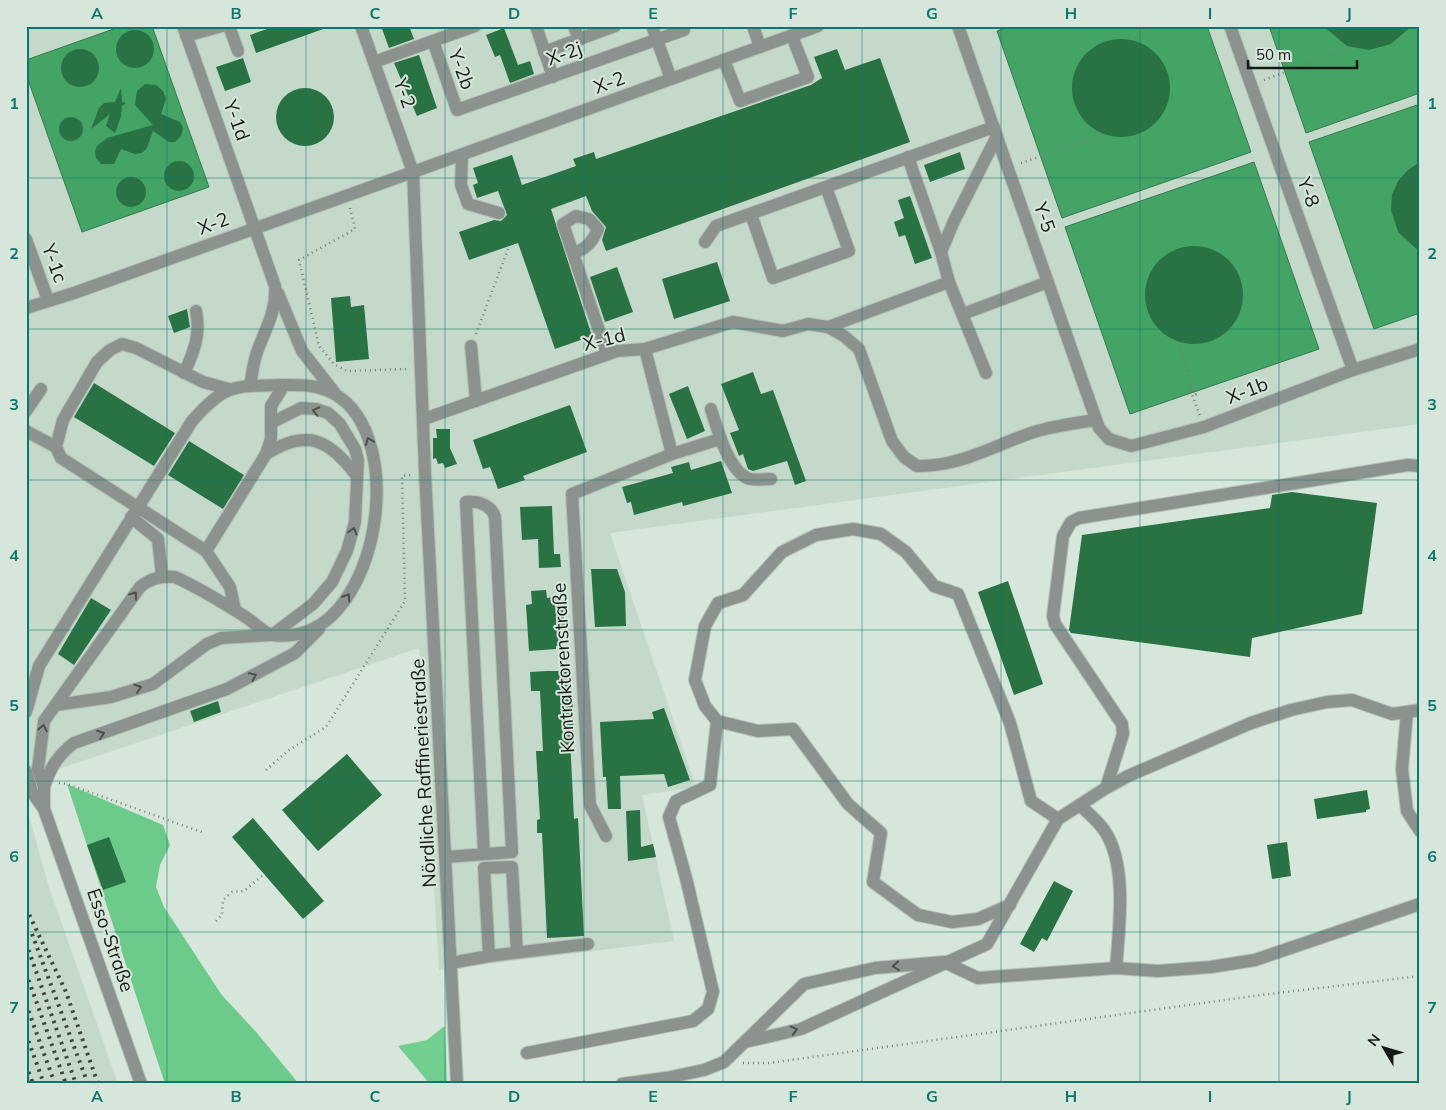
<svg xmlns="http://www.w3.org/2000/svg" width="1446" height="1110" font-family="Mulish,sans-serif">
<style>
.built{fill:#c4d9c9}
.green{fill:#73cf90}
.forest{fill:#6cca8a}
.water{fill:#44a466;stroke:#367a4e}
.building{fill:#297244}
.lines{fill:none;stroke-linecap:round;stroke-linejoin:round}
.minor-casing{stroke:#b4c1b7;stroke-width:14}
.path{stroke:#757f77;stroke-width:2.5;stroke-dasharray:1 4;stroke-linecap:butt}
.minor{stroke:#8c938e;stroke-width:12}
.rail{stroke:#3f4640;stroke-width:4;stroke-dasharray:2.5 5;stroke-linecap:butt}
.oneway{stroke:#4a504b}
.grid{fill:none;stroke:#0f766e;stroke-width:1;stroke-opacity:0.55}
.labels{text-anchor:middle;dominant-baseline:central;stroke-width:4;stroke-linejoin:round;paint-order:stroke}
.street-label{font-size:19px;fill:#141915;stroke:#d7e6da}
.neatline{fill:none;stroke:#0f766e;stroke-width:2}
.grid-label{font-size:16px;text-anchor:middle;font-weight:bold;fill:#0f766e}
</style>
<rect width="100%" height="100%" fill="#d7e6da"/>
<g class="built">
<polygon points="26,26 1420,26 1420,424 610,533 696,787 642,795 674,941 439,970 419,648 26,780"/>
<polygon points="26,805 48,884 118,1084 26,1084"/>
</g>
<polygon class="green" points="443,1027 445,1027 447,1084 430,1084 398,1046 427,1040"/>
<polygon class="forest" points="67,784 163,825 170,845 160,865 156,887 164,907 221,994 257,1033 299,1084 165,1084"/>
<g class="water">
<polygon points="122,26 152,26 209,187 82,232 26,74 26,60"/>
<polygon points="1012,26 1207,26 1251,152 1062,218 997,31"/>
<polygon points="1269,26 1420,26 1420,93 1306,133"/>
<polygon points="1420,104 1420,313 1374,329 1309,142"/>
<polygon points="1254,162 1319,349 1130,414 1065,227"/>
</g>
<g class="building">
<polygon points="276,26 326,26 326,28 256,53 250,35"/>
<polygon points="381,26 409,26 414,39 389,48"/>
<polygon points="1323,26 1412,26 1391,44 1369,50 1347,46"/>
<polygon points="504,28 518,65 530,61 534,74 510,83 500,55 495,57 486,35"/>
<circle cx="135" cy="49" r="19"/>
<circle cx="1121" cy="88" r="49"/>
<circle cx="80" cy="68" r="19"/>
<polygon points="837,49 845,70 880,58 910,142 606,251 602,240 606,227 592,211 586,196 551,209 592,336 555,349 518,243 469,260 459,232 494,220 501,221 507,215 498,191 477,198 473,185 478,183 473,168 512,155 522,185 576,166 573,159 594,152 596,159 811,85 822,78 814,57"/>
<polygon points="419,55 437,108 417,116 394,63"/>
<polygon points="243,58 251,82 225,91 216,67"/>
<polygon points="145,84 156,85 163,91 166,99 161,114 180,122 183,128 181,136 175,142 169,142 153,131 147,148 142,153 135,154 121,149 114,164 101,164 96,158 95,151 97,146 107,138 153,125 135,105 137,91"/>
<circle cx="305" cy="117" r="29"/>
<polygon points="121,88 122,102 126,103 122,106 121,116 115,133 106,126 110,114 91,129 99,108 104,103 115,102"/>
<circle cx="71" cy="129" r="12"/>
<polygon points="960,152 965,169 930,182 924,165"/>
<circle cx="179" cy="176" r="15"/>
<polygon points="1420,162 1420,252 1398,232 1391,210 1392,195 1398,181 1408,170"/>
<circle cx="131" cy="192" r="15"/>
<polygon points="910,196 932,258 915,264 905,235 899,237 894,222 904,218 898,200"/>
<circle cx="1194" cy="295" r="49"/>
<polygon points="717,262 730,301 674,319 662,279"/>
<polygon points="617,267 633,312 605,322 590,277"/>
<polygon points="350,296 351,307 364,305 369,359 336,362 331,298"/>
<polygon points="187,309 190,327 174,333 168,316"/>
<polygon points="753,372 761,394 773,390 806,481 795,485 787,461 753,471 748,469 743,454 739,456 730,433 739,430 721,384"/>
<polygon points="94,383 175,433 154,466 74,417"/>
<polygon points="688,386 705,431 687,439 669,394"/>
<polygon points="570,405 587,452 523,476 525,480 498,489 490,467 483,469 473,440"/>
<polygon points="436,429 450,429 450,448 457,464 445,468 443,463 438,464 436,458 433,459 433,438 437,438"/>
<polygon points="189,441 244,475 223,509 168,475"/>
<polygon points="721,461 732,493 683,506 682,502 634,515 631,502 627,503 622,487 673,473 671,467 689,462 691,470"/>
<polygon points="1292,492 1377,503 1362,614 1252,638 1250,657 1071,633 1069,630 1082,535 1270,508 1272,495"/>
<polygon points="552,506 554,554 560,554 561,567 539,568 538,539 522,540 520,507"/>
<polygon points="591,569 617,569 625,592 626,626 595,627"/>
<polygon points="1008,581 1043,684 1014,695 978,592"/>
<polygon points="546,590 547,598 561,596 565,625 557,625 559,646 556,646 556,649 529,651 526,605 532,604 531,591"/>
<polygon points="91,598 111,610 74,665 58,654"/>
<polygon points="547,671 569,671 572,690 574,738 570,738 574,819 578,818 584,936 547,938 542,833 537,833 537,820 540,819 536,751 543,751 540,691 531,691 530,672"/>
<polygon points="218,701 221,712 194,722 190,711"/>
<polygon points="664,708 690,780 668,787 664,774 620,776 621,809 608,809 606,777 603,777 600,722 654,719 652,712"/>
<polygon points="347,754 382,795 318,851 282,810"/>
<polygon points="1367,790 1370,809 1366,810 1366,812 1317,819 1314,799"/>
<polygon points="640,810 641,847 653,844 656,857 628,861 626,811"/>
<polygon points="253,818 324,901 303,919 232,837"/>
<polygon points="109,837 126,882 103,890 87,845"/>
<polygon points="1287,842 1291,876 1272,879 1267,845"/>
<polygon points="1054,881 1073,891 1047,941 1042,938 1034,952 1020,944"/>
</g>
<g class="lines">
<defs>
<g id="minor">
<path d="M183 26 275 286C277 312 264 331 256 355 253 365 252 375 250 386"/>
<polyline points="229,26 238,51"/>
<polyline points="361,26 413,172 818,26"/>
<polyline points="536,26 553,77"/>
<polyline points="574,26 579,40"/>
<polyline points="652,26 671,79"/>
<polyline points="753,26 760,47"/>
<polyline points="958,26 1099,428 1109,439 1131,446 1204,427 1353,370 1420,349"/>
<polyline points="1230,26 1353,370"/>
<polyline points="186,36 222,26"/>
<polyline points="433,41 457,110 684,30"/>
<polyline points="544,52 615,26"/>
<polyline points="724,60 740,101 808,77 792,36"/>
<polyline points="374,62 475,26"/>
<polyline points="462,155 461,185 468,204 499,213"/>
<polyline points="908,157 941,252 949,282 986,373"/>
<polyline points="751,214 773,278 849,251 826,187"/>
<polyline points="26,239 48,300"/>
<polyline points="705,242 716,226 994,127"/>
<polyline points="941,252 954,221 997,136"/>
<path d="M573 253C587 249 592 242 598 229L589 219 576 216 563 224 607 354"/>
<polyline points="278,293 302,351 334,392"/>
<polyline points="26,308 74,293 413,172 425,473 457,1084"/>
<polyline points="963,314 1048,282"/>
<polyline points="828,327 949,282"/>
<polyline points="471,346 476,401"/>
<path d="M645 349 733 322 783 331 808 324 828 327 844 336 859 349 892 441 904 457 917 466C959 467 993 446 1031 433 1052 426 1075 423 1096 420"/>
<path d="M184 373C194 352 201 334 196 311"/>
<polyline points="229,389 203,382 136,348 122,344 110,350 97,362 63,420 56,447 61,458 206,551 230,587 235,610"/>
<path d="M711 409C717 428 728 469 747 478 753 481 764 479 771 479"/>
<polyline points="26,411 41,389"/>
<polyline points="424,419 617,351 645,349 672,454 572,494 590,805 606,836"/>
<polyline points="26,431 56,447"/>
<path d="M266 454C306 429 328 438 356 475"/>
<polyline points="672,454 720,439"/>
<polyline points="131,517 158,539 162,576"/>
<polyline points="206,551 266,454 271,439 271,406 284,385"/>
<polyline points="56,705 111,697 153,684 207,644 221,638 272,635 313,604 332,582 347,551 355,522 358,460 355,449 340,424 328,413 316,409 301,408 271,423"/>
<path d="M26 712 39 666 192 421C225 384 233 386 281 385 296 385 311 384 326 390 409 422 383 616 298 634 291 635 279 637 272 635 262 632 253 621 244 616 222 602 199 588 175 577 161 576 151 578 140 587L44 721 38 769 44 787V809"/>
<polyline points="1407,712 1402,769 1407,811 1420,831"/>
<polyline points="26,771 32,792 44,809 141,1084"/>
<path d="M44 787C50 768 58 755 74 743L227 689 295 653 319 629"/>
<polyline points="1106,788 1123,734 1122,724 1055,624 1053,616 1063,536 1071,522 1079,518 1408,465 1420,466"/>
<path d="M1080 805C1088 813 1098 821 1104 830 1128 864 1119 929 1116 968"/>
<path d="M446 857 512 852 495 517C491 505 479 501 466 502L484 854"/>
<polyline points="1010,905 978,919 952,922 918,915 873,882 881,833 848,804 793,729 758,731 717,721 705,706 695,680 705,626 718,603 743,595 782,552 816,535 853,529 881,534 906,552 934,586 958,594 1010,723 1031,801 1058,819"/>
<polyline points="489,956 484,868 512,867 517,952"/>
<polyline points="451,963 489,956 588,944"/>
<polyline points="749,1041 801,1029 987,944 1058,819 1106,788 1128,776 1251,723 1291,710 1327,702 1352,700 1392,714 1420,710"/>
<polyline points="527,1053 693,1021 708,1009 713,992 686,878 669,817 676,801 710,785 717,721"/>
<polyline points="622,1084 666,1078 704,1070 724,1062 804,984 875,968 944,962 978,978 1116,968 1158,971 1211,967 1255,960 1420,904"/>
</g>
</defs>
<use href="#minor" class="minor-casing"/>
<g class="path">
<polyline points="1264,80 1350,48"/>
<polyline points="1021,163 1104,135"/>
<polyline points="350,208 355,229 299,260 319,346 334,364 347,371 407,369"/>
<polyline points="476,334 508,249"/>
<polyline points="1178,342 1196,394 1193,396"/>
<polyline points="1189,386 1200,416"/>
<polyline points="266,770 289,750 326,727 405,601 402,476 412,475"/>
<polyline points="59,783 67,784 204,833"/>
<polyline points="216,921 222,915 223,900 232,892 244,891 264,874"/>
<polyline points="743,1063 769,1063 1261,995 1420,976"/>
</g>
<use href="#minor" class="minor"/>
<g class="rail">
<polyline points="26,908 66,992 98,1084"/>
<polyline points="32,934 88,1084"/>
<polyline points="26,943 76,1084"/>
<polyline points="26,973 66,1084"/>
<polyline points="26,1004 55,1084"/>
<polyline points="26,1034 44,1084"/>
<polyline points="26,1065 33,1084"/>
</g>
</g>
<defs><path id="oneway-chevron" d="M-2-3.5L2.5 0L-2 3.5" fill="none" stroke-width="1.6" stroke-linecap="round" stroke-linejoin="round" transform="scale(1.25)"/></defs>
<g class="oneway">
<use href="#oneway-chevron" transform="translate(316 411) rotate(-168)"/>
<use href="#oneway-chevron" transform="translate(369 441) rotate(-112)"/>
<use href="#oneway-chevron" transform="translate(353 531) rotate(-75)"/>
<use href="#oneway-chevron" transform="translate(134 595) rotate(-53)"/>
<use href="#oneway-chevron" transform="translate(347 597) rotate(-57)"/>
<use href="#oneway-chevron" transform="translate(253 676) rotate(-26)"/>
<use href="#oneway-chevron" transform="translate(138 688) rotate(-18)"/>
<use href="#oneway-chevron" transform="translate(43 728) rotate(-78)"/>
<use href="#oneway-chevron" transform="translate(101 734) rotate(-20)"/>
<use href="#oneway-chevron" transform="translate(896 966) rotate(175)"/>
<use href="#oneway-chevron" transform="translate(794 1030) rotate(-15)"/>
</g>
<path class="grid" d="M167 26V1084M306 26V1084M445 26V1084M584 26V1084M723 26V1084M862 26V1084M1001 26V1084M1140 26V1084M1279 26V1084M26 178H1420M26 329H1420M26 480H1420M26 630H1420M26 781H1420M26 932H1420"/>
<g class="labels">
<g class="street-label">
<text transform="translate(564 53) rotate(-20)">X-2j</text>
<text transform="translate(462 69) rotate(70)">Y-2b</text>
<text transform="translate(609 82) rotate(-20)">X-2</text>
<text transform="translate(405 93) rotate(70)">Y-2</text>
<text transform="translate(237 120) rotate(70)">Y-1d</text>
<text transform="translate(1309 192) rotate(70)">Y-8</text>
<text transform="translate(1045 217) rotate(71)">Y-5</text>
<text transform="translate(213 223) rotate(-20)">X-2</text>
<text transform="translate(55 263) rotate(70)">Y-1c</text>
<text transform="translate(604 339) rotate(-14)">X-1d</text>
<text transform="translate(1247 390) rotate(-21)">X-1b</text>
<text transform="translate(563 668) rotate(-93)">Kontraktorenstraße</text>
<text transform="translate(423 773) rotate(-93)">Nördliche Raffineriestraße</text>
<text transform="translate(111 940) rotate(71)">Esso-Straße</text>
</g>
</g>
<rect width="1446" height="1110" fill="none" stroke="#d7e6da" stroke-width="55"/>
<g transform="translate(1384 1048) rotate(308)" stroke="#d7e6da" stroke-width="4" paint-order="stroke">
<path d="M0-4L9 19L0 12L-9 19Z" fill="#141915"/>
<text y="-8" font-size="14" font-weight="bold" text-anchor="middle" fill="#141915">N</text>
</g>
<path d="M1248 60v8h109v-8" fill="none" stroke="#141915" stroke-width="2.5"/>
<text x="1256" y="60" font-size="15" fill="#141915" stroke="#d7e6da" stroke-width="4" paint-order="stroke">50 m</text>
<rect x="28" y="28" width="1390" height="1054" class="neatline"/>
<g class="grid-label">
<text x="97" y="19">A</text>
<text x="236" y="19">B</text>
<text x="375" y="19">C</text>
<text x="514" y="19">D</text>
<text x="653" y="19">E</text>
<text x="793" y="19">F</text>
<text x="932" y="19">G</text>
<text x="1071" y="19">H</text>
<text x="1210" y="19">I</text>
<text x="1349" y="19">J</text>
<text x="14" y="109">1</text>
<text x="1432" y="109">1</text>
<text x="14" y="259">2</text>
<text x="1432" y="259">2</text>
<text x="14" y="410">3</text>
<text x="1432" y="410">3</text>
<text x="14" y="561">4</text>
<text x="1432" y="561">4</text>
<text x="14" y="711">5</text>
<text x="1432" y="711">5</text>
<text x="14" y="862">6</text>
<text x="1432" y="862">6</text>
<text x="14" y="1013">7</text>
<text x="1432" y="1013">7</text>
<text x="97" y="1102">A</text>
<text x="236" y="1102">B</text>
<text x="375" y="1102">C</text>
<text x="514" y="1102">D</text>
<text x="653" y="1102">E</text>
<text x="793" y="1102">F</text>
<text x="932" y="1102">G</text>
<text x="1071" y="1102">H</text>
<text x="1210" y="1102">I</text>
<text x="1349" y="1102">J</text>
</g>
</svg>
